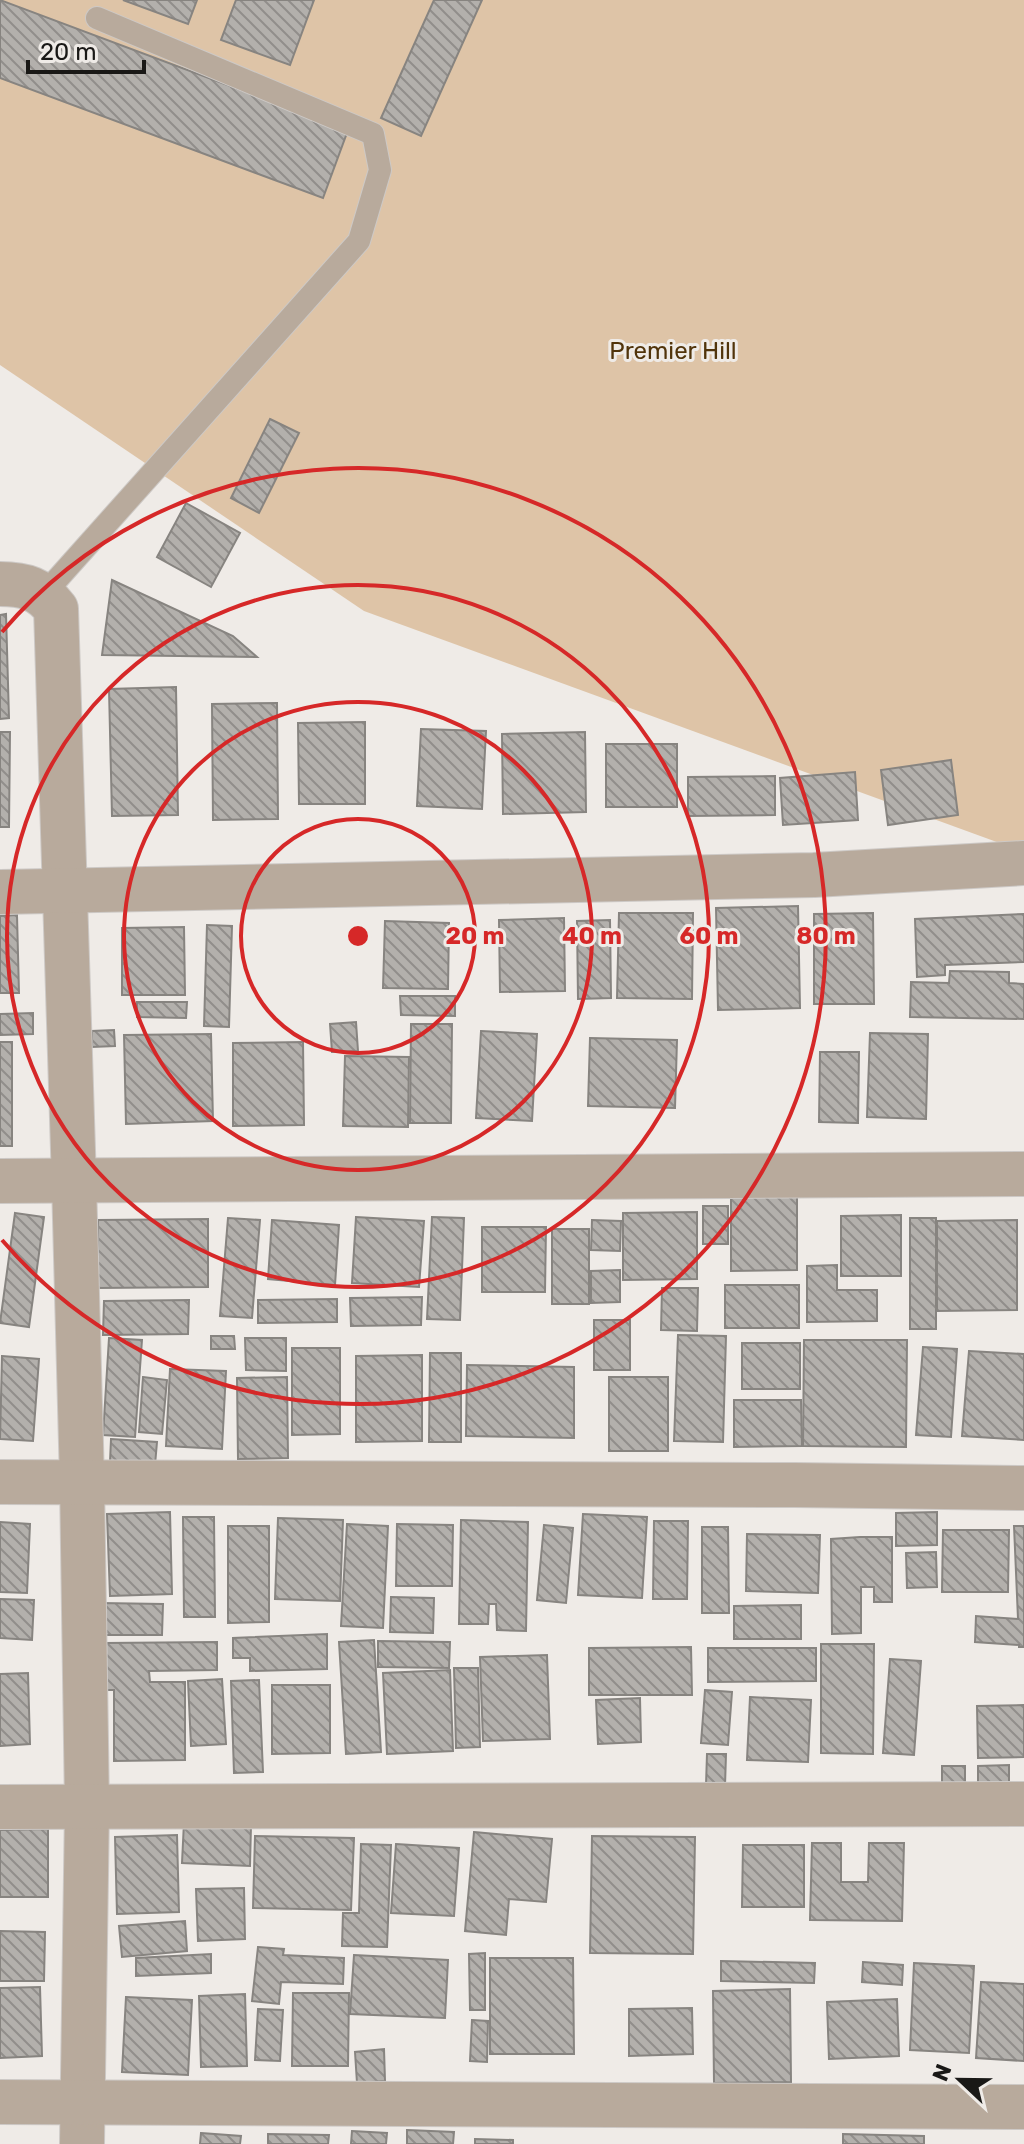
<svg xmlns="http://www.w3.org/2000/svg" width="1024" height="2144" font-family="Rubik,sans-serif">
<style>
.park{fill:#dec4a7}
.building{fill:url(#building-back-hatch);stroke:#878480;stroke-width:2}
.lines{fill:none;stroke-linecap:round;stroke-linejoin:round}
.lane-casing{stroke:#cdc9c6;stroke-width:24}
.street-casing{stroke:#cdc9c6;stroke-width:46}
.lane{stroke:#b8aa9c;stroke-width:22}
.street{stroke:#b8aa9c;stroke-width:44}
.ring{fill:none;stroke:#d62828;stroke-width:4}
.labels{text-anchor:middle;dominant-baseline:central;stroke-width:6;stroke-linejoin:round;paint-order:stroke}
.park-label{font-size:24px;fill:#51340b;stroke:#efebe7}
.centre{fill:#d62828;stroke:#efebe7;stroke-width:4}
.ring-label{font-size:24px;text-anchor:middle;font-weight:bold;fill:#d62828;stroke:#efebe7;stroke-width:6;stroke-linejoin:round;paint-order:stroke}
</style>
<defs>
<pattern id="building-back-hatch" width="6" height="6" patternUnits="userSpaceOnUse" patternTransform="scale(2)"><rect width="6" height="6" fill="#b3b0ac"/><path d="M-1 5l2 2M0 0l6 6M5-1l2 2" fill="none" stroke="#918e8b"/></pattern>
</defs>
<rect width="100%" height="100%" fill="#efebe7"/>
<polygon class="park" points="0,0 1024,0 1024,852 364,611 0,365"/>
<g class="building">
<polygon points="0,0 348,130 323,198 0,78"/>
<polygon points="123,0 197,0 188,24"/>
<polygon points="236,0 314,0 290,65 221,40"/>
<polygon points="434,0 482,0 421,136 381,118"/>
<polygon points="270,419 299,433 259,513 231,498"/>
<polygon points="186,503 240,533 211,587 157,557"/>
<polygon points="112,580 233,636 257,657 102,655"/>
<polygon points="6,614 9,718 0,719 0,615"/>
<polygon points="176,687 178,815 112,816 109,689"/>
<polygon points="277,703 278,819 213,820 212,704"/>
<polygon points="365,722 365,804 299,804 298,723"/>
<polygon points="421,729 486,731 482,809 417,806"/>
<polygon points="0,732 10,732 9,827 0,827"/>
<polygon points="585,732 586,812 503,814 502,734"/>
<rect x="606" y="744" width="71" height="63"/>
<polygon points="951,760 958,815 888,825 881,770"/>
<polygon points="855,772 858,820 783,825 780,778"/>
<polygon points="775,776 775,815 688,816 688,777"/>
<polygon points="798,906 800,1008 718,1010 716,908"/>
<polygon points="619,913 693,913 692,999 617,998"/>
<polygon points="873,913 874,1004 814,1004 814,914"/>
<polygon points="1024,914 1024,962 945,965 945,975 917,977 915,919"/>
<polygon points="17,915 19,993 0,993 0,916"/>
<polygon points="564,918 565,991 500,992 499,920"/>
<polygon points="610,920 611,998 578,999 577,921"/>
<polygon points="385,921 449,923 448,989 383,988"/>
<polygon points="207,925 232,926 229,1027 204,1026"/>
<polygon points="184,927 185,995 122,995 122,928"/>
<polygon points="950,971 1009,972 1009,983 1024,984 1024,1019 910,1017 911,982 949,983"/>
<polygon points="400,996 455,996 455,1016 401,1015"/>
<polygon points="137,1002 187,1002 186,1018 137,1017"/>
<polygon points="33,1013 33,1034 0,1035 0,1014"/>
<polygon points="356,1022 358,1051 332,1052 330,1024"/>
<polygon points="411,1024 452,1024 451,1123 410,1123"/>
<polygon points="114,1030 115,1046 92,1047 92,1031"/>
<polygon points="481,1031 537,1034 532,1121 476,1118"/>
<polygon points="870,1033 928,1034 926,1119 867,1117"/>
<polygon points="211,1034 213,1121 126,1124 124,1035"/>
<polygon points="590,1038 677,1040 675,1108 588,1106"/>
<rect x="0" y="1042" width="12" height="104"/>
<polygon points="303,1042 304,1125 233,1126 233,1043"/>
<polygon points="820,1052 859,1052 858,1123 819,1122"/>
<polygon points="345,1056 409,1057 408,1127 343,1126"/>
<polygon points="731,1196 797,1196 797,1270 731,1271"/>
<rect x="703" y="1206" width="25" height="38"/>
<polygon points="697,1212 697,1279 623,1280 623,1213"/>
<polygon points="15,1213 44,1217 29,1327 0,1323"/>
<polygon points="901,1215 901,1276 841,1276 841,1216"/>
<polygon points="356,1217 424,1221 419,1287 352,1283"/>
<polygon points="432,1217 464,1218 460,1320 427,1319"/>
<polygon points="228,1218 260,1220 252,1318 220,1316"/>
<rect x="910" y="1218" width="26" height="111"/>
<polygon points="208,1219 208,1287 98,1288 98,1220"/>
<polygon points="272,1220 339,1225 335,1285 268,1279"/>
<polygon points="592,1220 621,1221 620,1251 591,1250"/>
<polygon points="1017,1220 1017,1310 937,1311 937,1221"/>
<polygon points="482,1227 546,1227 545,1292 482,1292"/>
<rect x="552" y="1229" width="37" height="75"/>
<polygon points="837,1265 837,1290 877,1290 877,1321 807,1322 807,1266"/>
<polygon points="620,1270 620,1302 591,1303 591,1271"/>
<rect x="725" y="1285" width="74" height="43"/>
<polygon points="662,1288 698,1288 697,1331 661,1330"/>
<polygon points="422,1297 421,1325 351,1326 350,1298"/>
<polygon points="337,1299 337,1322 258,1323 258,1300"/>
<polygon points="189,1300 188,1334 103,1335 104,1301"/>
<rect x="594" y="1320" width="36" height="50"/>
<polygon points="678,1335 726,1336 723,1442 674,1441"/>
<polygon points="211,1336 234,1336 235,1349 211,1349"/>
<polygon points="109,1338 142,1340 135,1437 103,1435"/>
<polygon points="245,1338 286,1338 286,1371 246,1370"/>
<polygon points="804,1340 907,1340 906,1447 803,1446"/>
<rect x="742" y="1343" width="58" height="46"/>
<polygon points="923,1347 957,1349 951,1437 916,1435"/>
<polygon points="292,1348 340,1348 340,1434 292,1435"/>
<polygon points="969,1351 1024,1354 1024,1440 962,1436"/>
<polygon points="430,1353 461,1353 461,1442 429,1442"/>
<polygon points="422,1355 422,1441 356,1442 356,1356"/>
<polygon points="2,1356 39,1359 33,1441 0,1439"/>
<polygon points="467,1365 574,1367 574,1438 466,1436"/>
<polygon points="170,1369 226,1371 222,1449 166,1446"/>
<polygon points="143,1377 167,1380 162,1434 139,1432"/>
<polygon points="287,1377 288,1458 238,1459 237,1378"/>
<rect x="609" y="1377" width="59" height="74"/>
<polygon points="734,1400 801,1400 802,1446 734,1447"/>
<polygon points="111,1439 157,1442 155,1465 110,1462"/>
<polygon points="170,1512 172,1594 110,1596 107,1514"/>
<polygon points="937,1512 937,1545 896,1546 896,1513"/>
<polygon points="583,1514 647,1517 642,1598 578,1595"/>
<polygon points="183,1517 214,1517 215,1617 184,1617"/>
<polygon points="278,1518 343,1520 340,1601 275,1599"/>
<polygon points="461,1520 528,1522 526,1631 497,1630 496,1604 489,1604 488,1624 459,1624"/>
<polygon points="654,1521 688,1521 687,1599 653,1599"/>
<polygon points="0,1522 30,1524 27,1593 0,1592"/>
<polygon points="347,1524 388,1526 383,1628 341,1626"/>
<polygon points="397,1524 453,1525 452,1586 396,1586"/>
<polygon points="544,1525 573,1528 566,1603 537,1600"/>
<polygon points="228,1526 269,1526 269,1622 228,1623"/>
<polygon points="1014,1526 1024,1526 1024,1647 1019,1647 1019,1645 975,1642 976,1616 1018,1619"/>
<polygon points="702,1527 728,1527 729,1613 702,1613"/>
<polygon points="943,1530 1009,1530 1008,1592 942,1592"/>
<polygon points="747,1534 820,1535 818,1593 746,1591"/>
<polygon points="860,1537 892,1537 892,1602 874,1602 874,1587 861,1587 861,1633 832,1634 831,1539"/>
<polygon points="936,1552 937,1587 907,1588 906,1553"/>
<polygon points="391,1597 434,1598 433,1633 390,1632"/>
<polygon points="0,1599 34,1600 32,1640 0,1638"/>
<polygon points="101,1603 163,1604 162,1635 101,1635"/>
<polygon points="801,1605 801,1639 734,1639 734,1606"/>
<polygon points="327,1634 327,1669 250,1671 250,1658 233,1658 233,1638"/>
<polygon points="374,1640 381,1752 346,1754 339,1642"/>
<polygon points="378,1641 450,1642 449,1668 378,1667"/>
<polygon points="217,1642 217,1670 149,1671 150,1682 185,1682 185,1760 114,1761 114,1690 105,1690 105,1643"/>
<polygon points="821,1644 874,1644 873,1754 821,1753"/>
<polygon points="691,1647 692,1695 589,1695 589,1648"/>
<polygon points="708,1648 816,1648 816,1681 708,1682"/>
<polygon points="547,1655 550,1739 483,1741 480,1657"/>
<polygon points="890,1659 921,1661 914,1755 883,1753"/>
<polygon points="454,1668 478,1668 480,1747 456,1748"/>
<polygon points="450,1670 453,1751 387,1754 383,1673"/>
<polygon points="28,1673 30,1744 0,1746 0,1674"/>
<polygon points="222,1679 226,1744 191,1746 188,1681"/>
<polygon points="259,1680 263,1772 234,1773 231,1681"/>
<polygon points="272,1685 330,1685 330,1753 272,1754"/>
<polygon points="705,1690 732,1692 728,1745 701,1743"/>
<polygon points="750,1697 811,1700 808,1762 747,1760"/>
<polygon points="640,1698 641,1742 598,1744 596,1700"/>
<polygon points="1024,1705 1024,1757 978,1758 977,1706"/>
<polygon points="707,1754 726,1754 725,1786 706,1785"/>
<polygon points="1009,1765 1009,1785 978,1785 978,1766"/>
<rect x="942" y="1766" width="23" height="23"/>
<polygon points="184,1822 251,1825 250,1866 182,1863"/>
<polygon points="48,1829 48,1897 0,1897 0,1830"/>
<polygon points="474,1832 552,1839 546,1902 509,1899 506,1935 465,1931"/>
<polygon points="177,1835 179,1912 117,1914 115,1837"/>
<polygon points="255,1836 354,1838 351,1910 253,1908"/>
<polygon points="592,1836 695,1837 693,1954 590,1953"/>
<polygon points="812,1843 841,1843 841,1882 868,1882 869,1843 904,1843 902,1921 810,1920"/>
<polygon points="361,1844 391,1845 387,1947 342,1946 343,1913 359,1913"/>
<polygon points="396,1844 459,1848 454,1916 391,1913"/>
<polygon points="743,1845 804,1845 804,1907 742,1907"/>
<polygon points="244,1888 245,1939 198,1941 196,1889"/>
<polygon points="185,1921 187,1951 122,1957 119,1926"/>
<polygon points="0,1931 45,1932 44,1981 0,1981"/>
<polygon points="258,1947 284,1949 283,1955 344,1958 343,1984 281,1982 279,2004 252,2001"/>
<polygon points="485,1953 485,2010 470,2010 469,1954"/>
<polygon points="211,1954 211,1973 136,1976 136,1958"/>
<polygon points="354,1955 448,1960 445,2018 350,2014"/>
<polygon points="490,1958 573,1958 574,2054 490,2054"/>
<polygon points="721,1961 815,1963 814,1983 721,1981"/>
<polygon points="863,1962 903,1965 902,1985 862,1982"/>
<polygon points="914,1963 974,1966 969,2053 910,2050"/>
<polygon points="981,1982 1024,1984 1024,2061 976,2058"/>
<polygon points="40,1987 42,2056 0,2058 0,1988"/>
<polygon points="790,1989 791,2082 714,2083 713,1991"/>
<polygon points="293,1993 349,1993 348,2066 292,2066"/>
<polygon points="245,1994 247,2066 201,2067 199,1996"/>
<polygon points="126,1997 192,2000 188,2075 122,2072"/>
<polygon points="897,1999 899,2056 829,2059 827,2002"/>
<polygon points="692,2008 693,2054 629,2056 629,2009"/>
<polygon points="258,2009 283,2010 280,2061 255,2060"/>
<polygon points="472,2020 488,2021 487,2062 470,2061"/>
<polygon points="384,2049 385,2081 357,2083 355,2052"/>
<polygon points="407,2130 454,2132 453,2144 407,2144"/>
<polygon points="352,2131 387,2133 386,2144 351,2144"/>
<polygon points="201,2133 241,2136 240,2144 200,2144"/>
<polygon points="268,2134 329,2135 328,2144 268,2144"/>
<polygon points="843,2134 924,2136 924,2144 843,2144"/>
<polygon points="475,2139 513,2140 513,2144 475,2144"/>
</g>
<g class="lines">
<defs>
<polyline id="lane" points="44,594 359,241 380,170 373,134 97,18"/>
<g id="street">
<path d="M0 584C25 584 41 589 56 609L74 1182 82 1481 87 1807 82 2144"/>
<polyline points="0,892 814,875 1024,863"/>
<polyline points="0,1181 1024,1174"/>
<polyline points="0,1482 795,1485 1024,1488"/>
<polyline points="0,1807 1024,1804"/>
<polyline points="0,2102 1024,2107"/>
</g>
</defs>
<use href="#lane" class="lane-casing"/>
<use href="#street" class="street-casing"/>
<use href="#lane" class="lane"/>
<use href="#street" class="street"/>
</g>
<g class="ring">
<circle cx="358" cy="936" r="117"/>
<circle cx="358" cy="936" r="234"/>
<circle cx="358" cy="936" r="351"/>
<path d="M2 632A468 468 0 1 1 2 1240"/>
</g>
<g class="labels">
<g class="park-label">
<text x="673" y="351">Premier Hill</text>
</g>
</g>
<circle cx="358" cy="936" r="12" class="centre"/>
<g class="ring-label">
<text x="475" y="944">20 m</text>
<text x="592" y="944">40 m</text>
<text x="709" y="944">60 m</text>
<text x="826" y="944">80 m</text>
</g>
<g transform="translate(960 2080) rotate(292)" stroke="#efebe7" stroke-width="6" paint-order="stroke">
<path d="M0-6L14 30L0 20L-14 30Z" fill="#191816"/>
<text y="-12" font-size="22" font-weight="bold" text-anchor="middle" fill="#191816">N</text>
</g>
<path d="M28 60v12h116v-12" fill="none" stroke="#191816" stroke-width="4"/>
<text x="40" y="60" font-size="24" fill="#191816" stroke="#efebe7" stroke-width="6" paint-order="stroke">20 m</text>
</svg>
